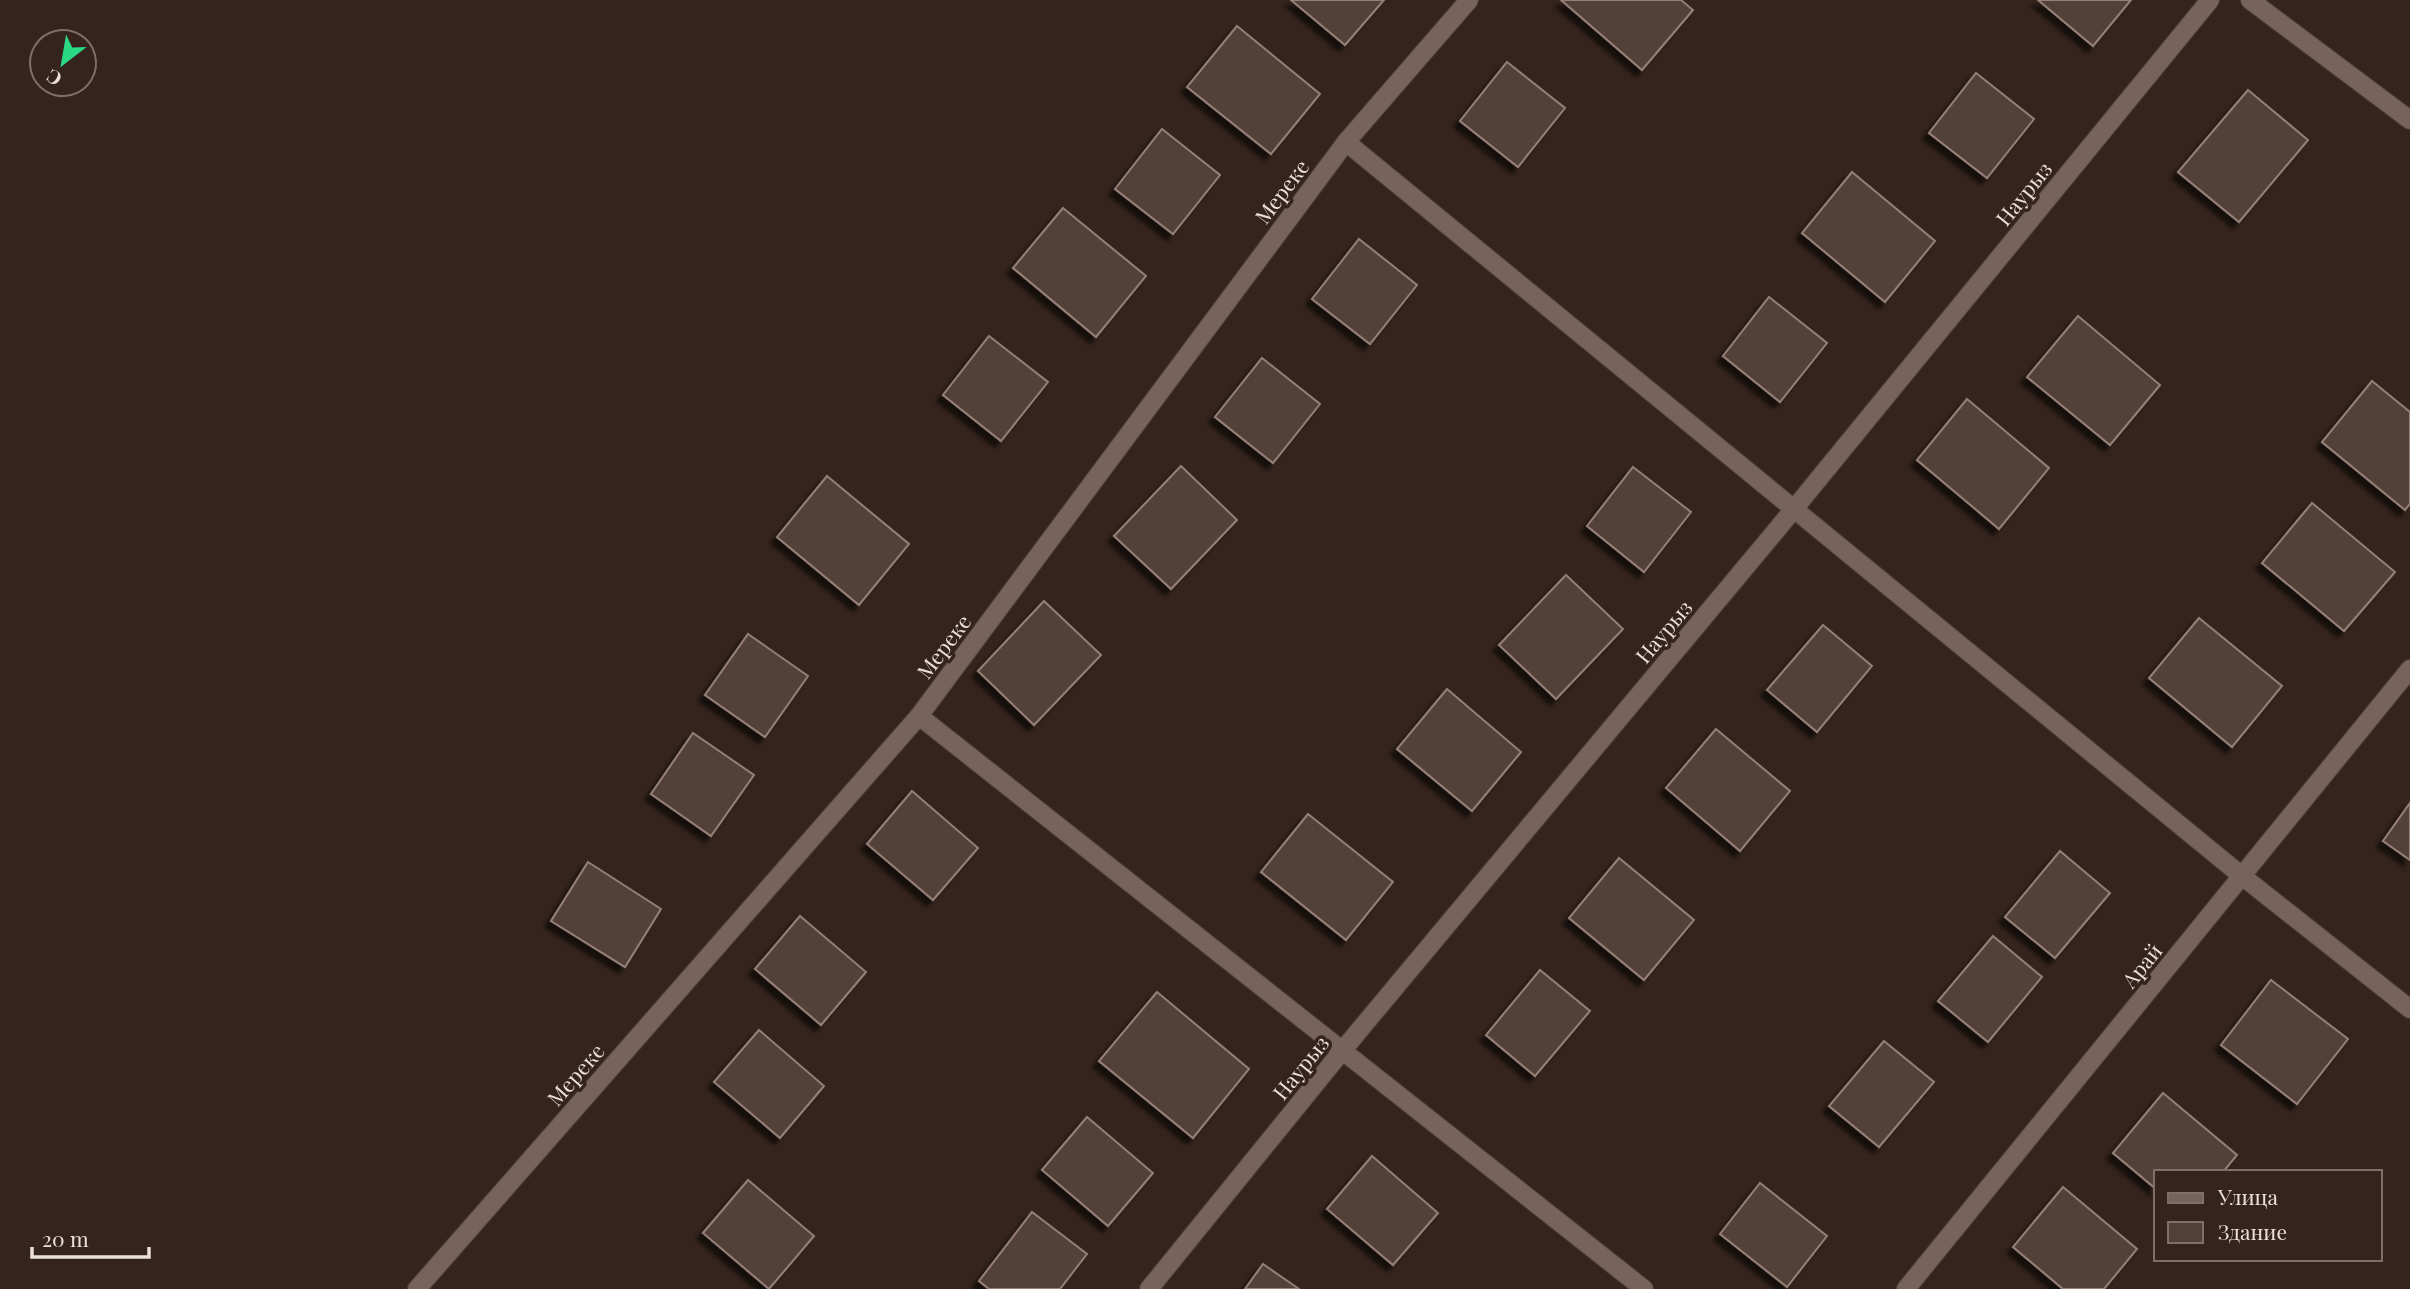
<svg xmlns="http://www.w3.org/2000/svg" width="2410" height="1289" font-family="'Playfair Display',serif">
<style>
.building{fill:#523f38;stroke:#958077;stroke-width:2;filter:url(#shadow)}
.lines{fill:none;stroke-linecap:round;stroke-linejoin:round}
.street-casing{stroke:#4e403a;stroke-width:20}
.street{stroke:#77635a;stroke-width:18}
.labels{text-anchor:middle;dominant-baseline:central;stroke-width:7;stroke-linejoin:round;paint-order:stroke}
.street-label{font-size:21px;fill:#ece0db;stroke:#35241d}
</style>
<defs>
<filter id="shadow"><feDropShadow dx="-6" dy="6" stdDeviation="2" flood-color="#0009"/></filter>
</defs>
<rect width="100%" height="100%" fill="#35241d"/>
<g class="building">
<polygon points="1291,0 1384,0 1345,45"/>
<polygon points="1561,0 1681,0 1693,10 1642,70"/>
<polygon points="2038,0 2131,0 2093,46"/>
<polygon points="1237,26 1320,94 1271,154 1187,87"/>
<polygon points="1507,62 1565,108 1518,167 1460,121"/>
<polygon points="1976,73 2034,119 1987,178 1929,133"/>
<polygon points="2248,90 2308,140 2239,222 2178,172"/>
<polygon points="1162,129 1220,175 1173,234 1115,189"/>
<polygon points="1852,172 1935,241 1885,302 1802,233"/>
<polygon points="1063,208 1146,276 1096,337 1013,268"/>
<polygon points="1359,239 1417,285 1370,344 1312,299"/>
<polygon points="1769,297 1827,343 1780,402 1723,356"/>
<polygon points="2078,316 2160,385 2110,445 2027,377"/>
<polygon points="989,336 1048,382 1001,441 943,395"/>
<polygon points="1262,358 1320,404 1273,463 1215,417"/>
<polygon points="2372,381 2410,412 2410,504 2405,510 2322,442"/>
<polygon points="1967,399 2049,468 1999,529 1917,460"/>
<polygon points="1181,466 1237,520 1171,589 1114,536"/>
<polygon points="1633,467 1691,512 1644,572 1587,526"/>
<polygon points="827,476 909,544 859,605 777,537"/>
<polygon points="2312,503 2395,572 2344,631 2262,563"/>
<polygon points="1566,575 1623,629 1556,699 1499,645"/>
<polygon points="1044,601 1101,655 1034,725 978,671"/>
<polygon points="2199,618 2282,686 2232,747 2149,678"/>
<polygon points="1823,625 1872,666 1817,732 1767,690"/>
<polygon points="748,634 808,676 765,737 705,695"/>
<polygon points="1447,689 1521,752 1472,811 1397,749"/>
<polygon points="1716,729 1790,791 1740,851 1666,788"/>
<polygon points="693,733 754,775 711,836 651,794"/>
<polygon points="912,791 978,848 933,900 867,844"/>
<polygon points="2410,803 2410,860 2383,841"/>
<polygon points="1308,814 1393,882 1346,940 1261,872"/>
<polygon points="2060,851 2110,893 2055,958 2005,917"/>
<polygon points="1619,858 1694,920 1644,980 1569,918"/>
<polygon points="588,862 661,909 625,967 551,921"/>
<polygon points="800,916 866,972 821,1025 755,969"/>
<polygon points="1993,936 2042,977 1988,1042 1938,1001"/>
<polygon points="1540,970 1590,1011 1535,1076 1486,1035"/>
<polygon points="2271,980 2348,1039 2297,1104 2221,1045"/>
<polygon points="1157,992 1249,1069 1193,1138 1099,1061"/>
<polygon points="759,1030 824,1086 780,1138 714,1082"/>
<polygon points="1884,1041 1934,1082 1879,1147 1829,1106"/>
<polygon points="2163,1093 2237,1155 2223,1172 2156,1172 2156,1189 2113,1153"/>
<polygon points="1087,1117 1153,1173 1108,1226 1042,1170"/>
<polygon points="1372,1156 1438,1213 1393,1265 1327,1209"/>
<polygon points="748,1180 814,1236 769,1289 703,1233"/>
<polygon points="1760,1183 1827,1236 1787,1287 1720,1234"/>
<polygon points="2063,1187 2137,1249 2104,1289 2063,1289 2013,1247"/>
<polygon points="1032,1212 1087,1254 1060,1289 989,1289 979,1281"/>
<polygon points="1263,1264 1299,1289 1245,1289"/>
</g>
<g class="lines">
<defs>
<g id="street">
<polyline points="2250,0 2410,120"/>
<polyline points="1346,142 2242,876 2410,1009"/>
<polyline points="919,716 1644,1289"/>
<polyline points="417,1289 919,716 1346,142 1469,0"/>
<polyline points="1149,1289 1342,1051 1794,509 2210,0"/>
<polyline points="1906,1289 2410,669"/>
</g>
</defs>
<use href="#street" class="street-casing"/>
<use href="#street" class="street"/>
</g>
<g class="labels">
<g class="street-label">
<text transform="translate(1281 191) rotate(-53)">Мереке</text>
<text transform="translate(2023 193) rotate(-51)">Наурыз</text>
<text transform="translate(1663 631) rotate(-50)">Наурыз</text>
<text transform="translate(943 646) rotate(-53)">Мереке</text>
<text transform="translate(2141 965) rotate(-51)">Арай</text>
<text transform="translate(1300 1067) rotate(-51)">Наурыз</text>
<text transform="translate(575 1074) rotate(-49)">Мереке</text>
</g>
</g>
<rect x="2154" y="1170" width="228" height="91" fill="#35241d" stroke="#7e6f69" stroke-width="2"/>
<rect x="2168" y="1193" width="35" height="10" fill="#77635a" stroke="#7e6f69" stroke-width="2"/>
<text x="2218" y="1205" font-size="21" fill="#ece0db">Улица</text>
<rect x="2168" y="1222" width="35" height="21" fill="#523f38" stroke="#7e6f69" stroke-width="2"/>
<text x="2218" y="1240" font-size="21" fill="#ece0db">Здание</text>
<g transform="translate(63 63) rotate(211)"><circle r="33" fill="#35241d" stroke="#7e6f69" stroke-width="2"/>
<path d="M0-5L12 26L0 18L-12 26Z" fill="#2bd884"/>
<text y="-10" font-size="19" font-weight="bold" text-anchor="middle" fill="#ece0db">С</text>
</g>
<path d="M32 1247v10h117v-10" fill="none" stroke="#ece0db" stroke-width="3.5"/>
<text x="42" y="1247" font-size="21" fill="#ece0db" stroke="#35241d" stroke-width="5" paint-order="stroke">20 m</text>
</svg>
